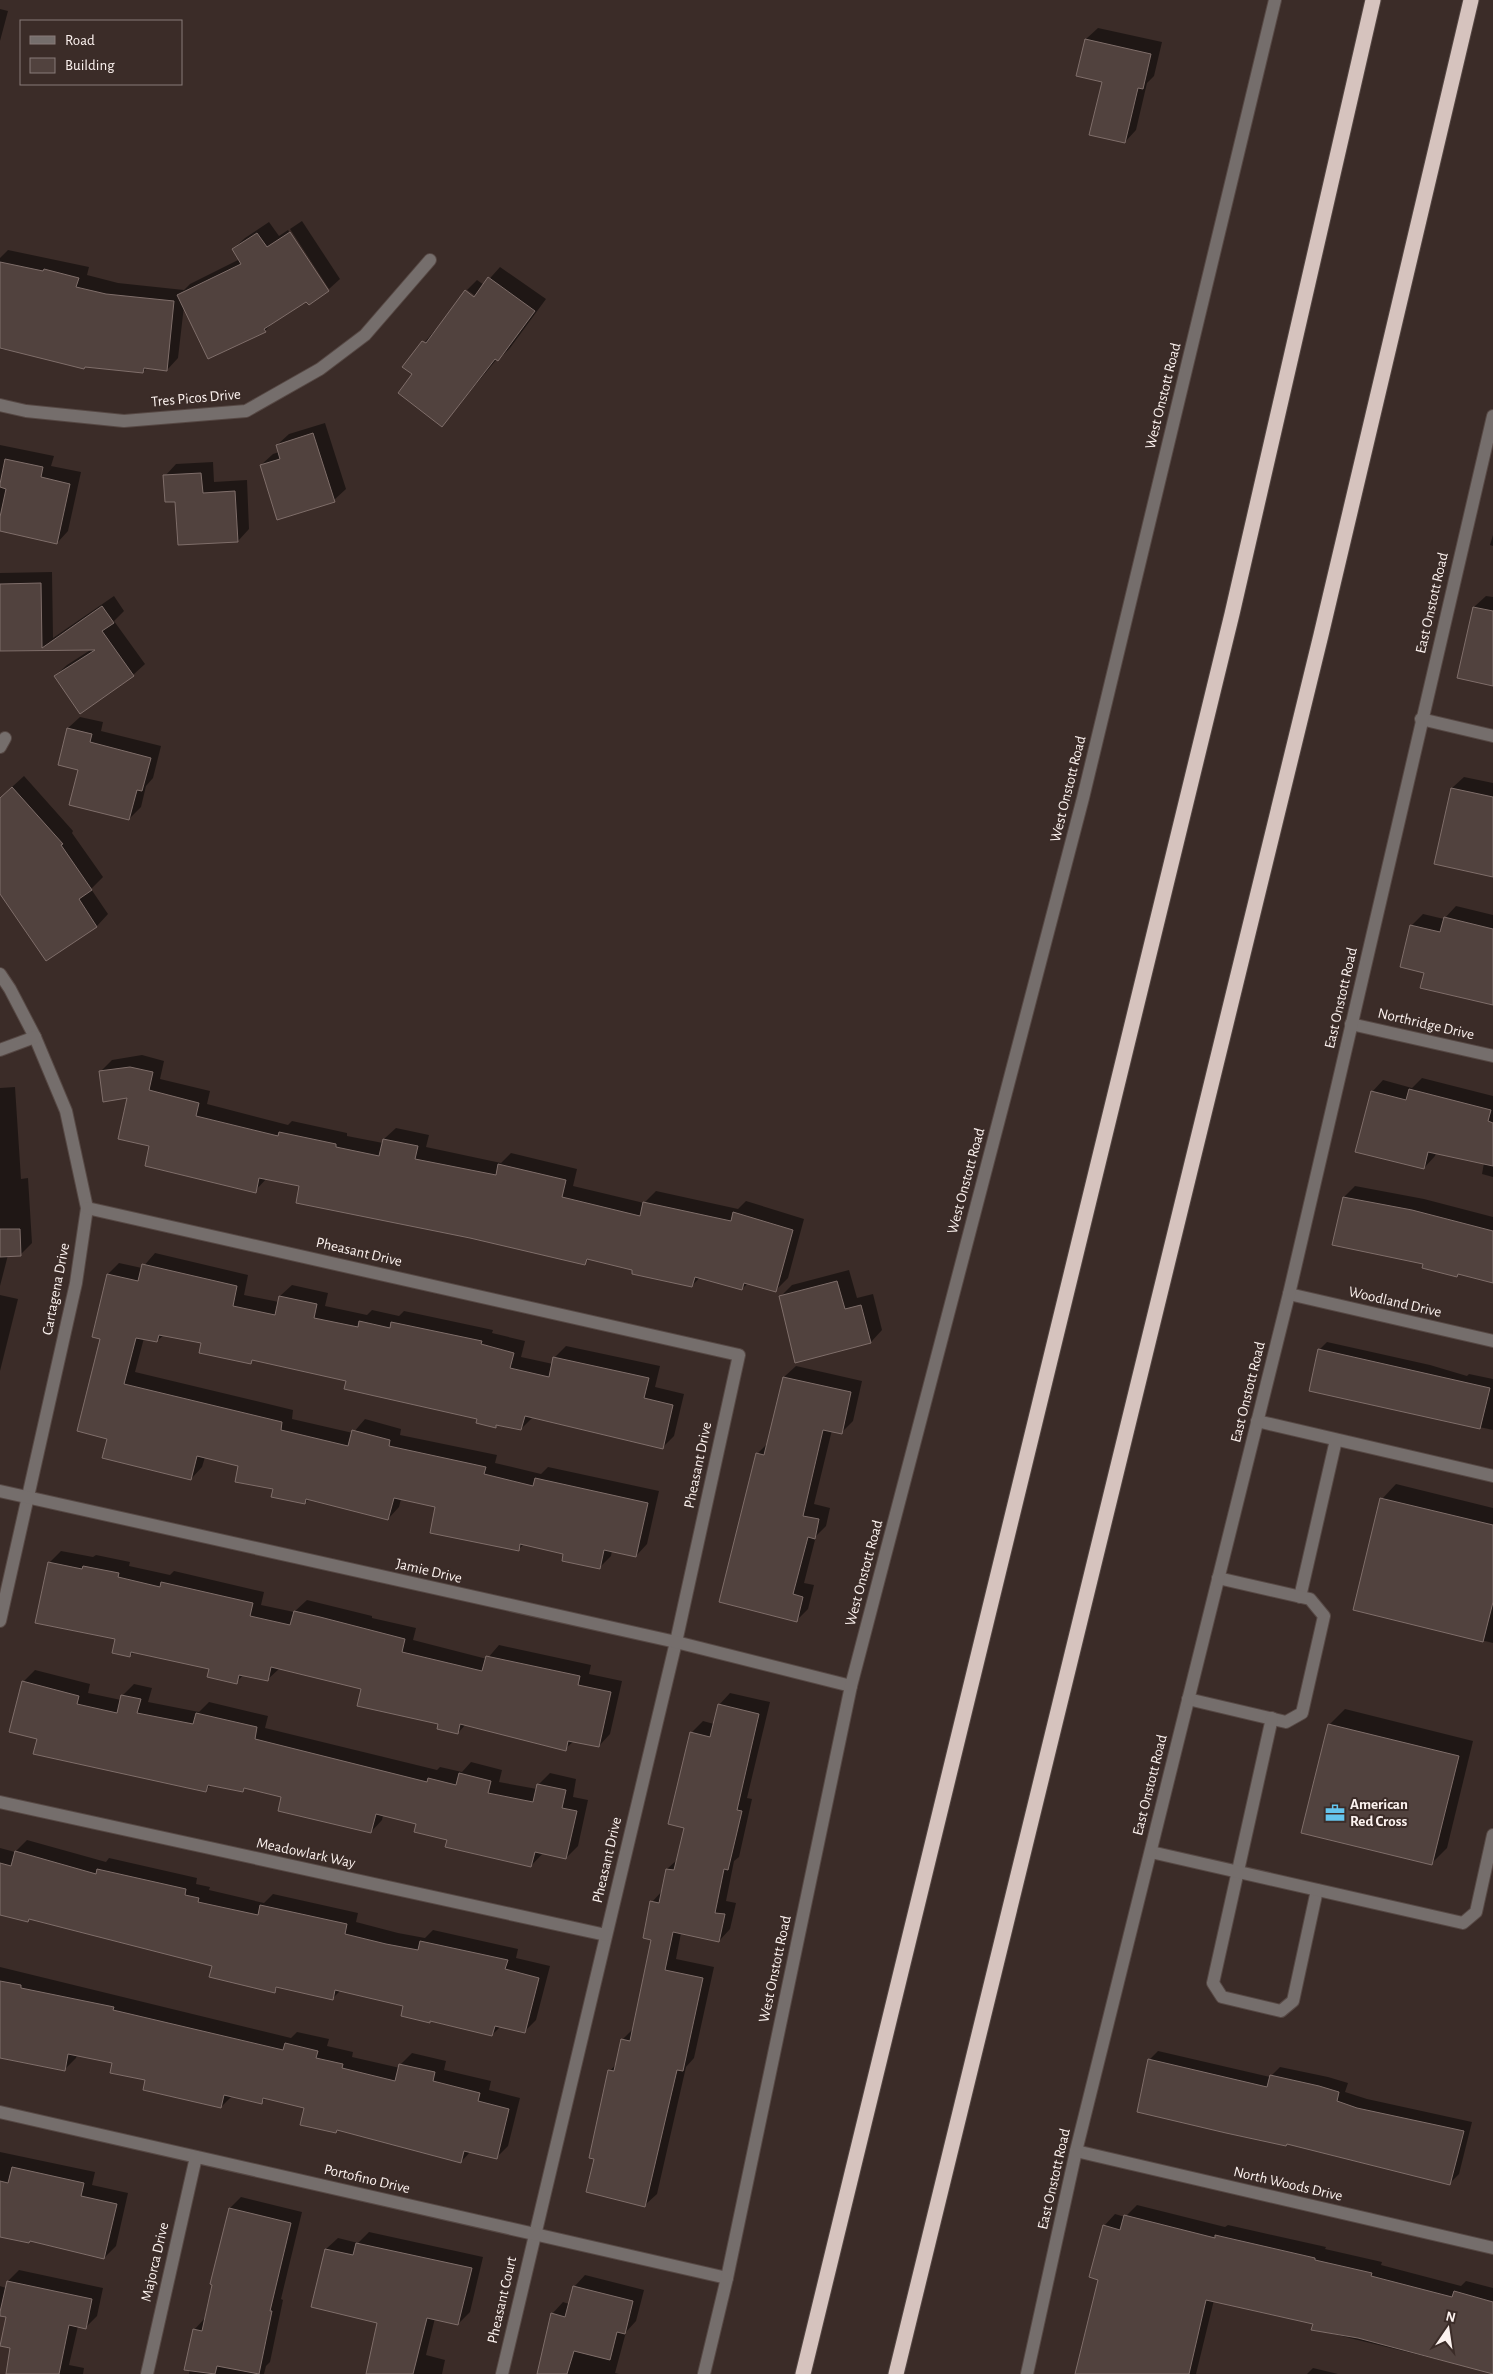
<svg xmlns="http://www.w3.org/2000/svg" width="1493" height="2374" font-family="'Alegreya Sans',sans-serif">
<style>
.shadow{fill:#0007}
.building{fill:#51423e;stroke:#7f6e6a}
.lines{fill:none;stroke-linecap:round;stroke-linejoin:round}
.service-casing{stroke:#564844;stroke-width:14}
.minor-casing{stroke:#564844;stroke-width:14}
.tertiary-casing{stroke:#564844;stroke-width:14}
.motorway-casing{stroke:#564844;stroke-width:17}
.service{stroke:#756e6c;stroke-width:12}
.minor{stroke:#756e6c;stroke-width:12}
.tertiary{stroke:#756e6c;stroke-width:12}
.motorway{stroke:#d6c3be;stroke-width:15}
.labels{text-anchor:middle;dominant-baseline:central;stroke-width:4;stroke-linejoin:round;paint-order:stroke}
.street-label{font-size:15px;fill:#fcf2ef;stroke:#3b2c28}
.poi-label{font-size:15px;font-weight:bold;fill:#fcf2ef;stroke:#3b2c28;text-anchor:start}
</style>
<rect width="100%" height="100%" fill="#3b2c28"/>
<g class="shadow">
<polygon points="0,9 8,11 0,41"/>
<polygon points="1098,28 1162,42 1154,76 1147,83 1136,130 1125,142 1086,39"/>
<polygon points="302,221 340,279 329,289 290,229"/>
<polygon points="269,222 279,236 288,230 327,290 329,290 309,303 306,300 275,320 265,331 184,306 178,358 167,370 147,368 143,372 0,349 0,258 8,250 89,267 87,275 118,283 184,290 190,284 240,259 233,249 245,238"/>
<polygon points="500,267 546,299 510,348 498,360 497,359 442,425 413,374 404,367 435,330 436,331 478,301 480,299 467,290 477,280 484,285"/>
<polygon points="325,423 346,489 334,500 261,465 273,454 279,452 277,445 289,434"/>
<polygon points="0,445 54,456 51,466 81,472 68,531 57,543 0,529"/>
<polygon points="213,462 214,482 247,480 249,529 238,541 176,500 165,476 176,464"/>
<polygon points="1493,535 1493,546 1490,545"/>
<polygon points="52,572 53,638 114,596 124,611 114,621 145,664 133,675 55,676 67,665 92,649 0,651 0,573"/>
<polygon points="1486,596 1493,597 1493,685 1459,678 1474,607"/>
<polygon points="80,717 103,722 101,731 161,746 153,778 146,786 141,807 129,819 79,769 59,764 68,728"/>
<polygon points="24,776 73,831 72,833 103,877 91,889 108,914 97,926 46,960 0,893 0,798"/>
<polygon points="1464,777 1493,783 1493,876 1436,863 1452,788"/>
<polygon points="1456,906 1493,915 1493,1004 1425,972 1412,925 1423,914 1444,919"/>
<polygon points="142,1055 164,1061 160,1079 210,1091 207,1104 288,1125 292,1121 347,1133 347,1136 383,1143 384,1139 396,1128 429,1135 426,1147 501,1163 511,1153 577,1169 573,1186 644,1203 656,1191 738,1209 746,1201 804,1219 788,1278 776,1290 748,1283 742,1289 700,1277 692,1286 590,1258 585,1263 301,1185 267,1178 255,1191 151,1145 129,1097 100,1072 112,1060"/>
<polygon points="1422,1078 1493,1096 1493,1177 1482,1174 1484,1163 1436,1152 1435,1156 1424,1168 1372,1092 1383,1080 1412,1088"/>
<polygon points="15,1087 21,1179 28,1178 32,1243 20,1255 8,1255 0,1286 0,1088"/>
<polygon points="1355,1186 1424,1199 1493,1217 1493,1281 1459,1273 1457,1275 1424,1263 1344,1197"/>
<polygon points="155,1253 248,1275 244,1295 279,1302 280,1296 292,1285 328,1293 325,1306 367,1315 372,1310 399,1316 404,1311 493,1330 492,1333 525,1341 521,1357 553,1364 554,1358 566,1346 660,1366 655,1387 684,1394 674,1436 662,1448 533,1417 521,1429 498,1424 495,1426 479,1418 348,1380 254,1359 250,1363 202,1342 164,1335 157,1341 144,1338 135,1372 293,1410 292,1419 353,1433 365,1419 401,1429 400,1435 497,1455 495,1463 541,1474 548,1467 659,1491 647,1544 636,1556 612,1550 611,1556 599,1568 565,1553 525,1543 518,1550 436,1506 401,1499 399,1507 388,1519 309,1499 305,1503 274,1488 240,1465 205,1457 202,1467 191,1479 108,1438 101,1338 94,1336 108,1274 119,1263 142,1268"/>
<polygon points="849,1270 857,1298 873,1294 882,1330 871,1342 796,1361 781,1296 792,1285"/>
<polygon points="0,1295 18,1299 0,1371"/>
<polygon points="1327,1342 1430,1365 1467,1376 1469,1374 1493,1379 1493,1430 1310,1390 1319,1350"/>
<polygon points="796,1366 862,1381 853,1421 842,1432 832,1430 814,1504 830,1508 826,1526 816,1536 804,1583 814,1585 808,1609 796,1621 757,1454 769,1442 784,1377"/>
<polygon points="1396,1484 1493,1508 1493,1643 1355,1609 1382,1499"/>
<polygon points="61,1551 93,1557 96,1555 130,1562 129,1566 170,1575 174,1571 264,1592 261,1605 294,1612 307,1600 372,1616 372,1618 416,1628 413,1640 487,1659 499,1645 591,1665 589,1674 622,1681 610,1734 599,1746 574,1741 565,1749 466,1724 458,1733 362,1688 280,1668 267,1680 244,1674 237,1682 210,1668 134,1652 130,1656 49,1563"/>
<polygon points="35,1670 90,1684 88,1693 121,1700 122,1696 134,1684 152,1688 148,1702 199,1712 209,1702 268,1716 265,1728 437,1770 440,1767 462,1772 471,1762 502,1770 499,1782 537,1789 538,1785 550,1773 576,1779 573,1797 588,1800 578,1846 566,1858 543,1853 531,1866 449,1839 418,1823 383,1815 382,1820 371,1832 283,1796 246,1787 242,1791 212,1784 205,1791 39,1738 23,1682"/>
<polygon points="730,1693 770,1702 747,1798 752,1799 739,1857 734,1861 726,1901 736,1903 730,1929 719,1941 681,1933 676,1959 714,1967 694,2058 686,2067 657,2194 645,2205 596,2158 610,2071 617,2063 622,2040 634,2028 653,1939 652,1902 663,1890 667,1869 678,1859 686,1827 691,1733 703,1721 714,1724 719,1705"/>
<polygon points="1345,1709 1473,1741 1447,1848 1431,1864 1329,1725"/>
<polygon points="27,1840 106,1862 109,1858 197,1878 196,1884 210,1887 209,1890 264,1903 273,1894 358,1913 356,1922 398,1933 425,1938 433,1930 518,1949 516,1958 550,1966 536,2020 524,2032 501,2026 492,2035 402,2015 405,2005 341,1990 333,1998 279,1986 274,1991 213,1965 31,1918 28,1921 0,1914 0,1848 15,1852"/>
<polygon points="0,1967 291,2038 297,2032 329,2039 327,2046 353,2052 352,2057 400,2068 401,2064 412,2053 446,2061 444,2070 491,2081 489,2090 520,2098 508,2146 497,2157 471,2151 461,2162 339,2129 336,2132 306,2107 266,2098 261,2103 232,2096 221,2107 147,2079 114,2062 77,2055 76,2058 64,2070 0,2057"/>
<polygon points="1158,2051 1270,2077 1280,2067 1328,2077 1348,2083 1345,2092 1367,2099 1472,2122 1459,2174 1450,2183 1149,2060"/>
<polygon points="0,2152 95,2172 92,2185 128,2193 116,2246 104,2258 30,2240 0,2235"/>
<polygon points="241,2197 302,2212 281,2299 283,2300 270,2362 266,2366 264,2374 189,2374 194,2330 205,2318 230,2208"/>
<polygon points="1137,2205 1225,2227 1228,2225 1326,2247 1325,2249 1382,2262 1381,2265 1461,2286 1466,2281 1493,2288 1493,2373 1313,2329 1314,2323 1214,2300 1196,2374 1091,2374 1104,2226 1115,2214 1125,2217"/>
<polygon points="369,2232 483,2257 470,2312 458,2324 435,2318 426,2355 445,2360 442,2374 367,2374 378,2322 326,2249 338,2238 358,2243"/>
<polygon points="19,2270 103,2288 97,2316 85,2328 78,2326 69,2365 84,2368 83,2374 7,2374 12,2347 7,2316 0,2315 0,2286 6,2288 8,2281"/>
<polygon points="585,2275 644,2290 636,2321 626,2332 615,2373 619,2374 537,2374 552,2314 563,2302 569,2304 574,2287"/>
<polygon points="1313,2368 1338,2374 1307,2374"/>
</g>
<g class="building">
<polygon points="1085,39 1151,54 1143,89 1138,88 1125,143 1089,135 1102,82 1076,76"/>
<polygon points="290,232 329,291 309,305 306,302 264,329 266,332 208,359 177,295 241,264 232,249 257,233 267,247"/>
<polygon points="0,262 43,271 44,269 79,278 76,287 106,294 174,301 167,371 144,368 143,373 85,367 84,369 0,348"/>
<polygon points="488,277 535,311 498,361 495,359 442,427 398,393 412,374 402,367 422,341 426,343 465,290 474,297"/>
<polygon points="313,433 335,502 277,520 260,465 280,459 276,445"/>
<polygon points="5,459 43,467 41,477 70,484 57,544 0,531 0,517 6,489 0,487 0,484"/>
<polygon points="201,473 203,493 235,491 238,542 178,545 175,502 165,502 163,475"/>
<polygon points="41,583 42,648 102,606 114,623 102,631 134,676 80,714 54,676 95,650 0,651 0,584"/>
<polygon points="1473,607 1493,611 1493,686 1457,678"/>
<polygon points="67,728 92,734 90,742 151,758 142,791 137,790 129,820 69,805 78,770 58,765"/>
<polygon points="12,787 63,844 61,845 92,890 79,899 97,927 46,961 0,894 0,798"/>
<polygon points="1451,788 1493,797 1493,877 1434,864"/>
<polygon points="1444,917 1493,929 1493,1005 1420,988 1424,973 1400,967 1410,925 1440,932"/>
<polygon points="130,1067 153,1072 149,1090 199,1103 196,1116 278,1136 279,1132 336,1144 336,1147 379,1156 383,1139 418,1146 415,1159 496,1175 498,1164 566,1180 562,1197 640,1216 643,1202 731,1221 733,1212 793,1230 776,1292 744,1283 742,1290 695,1277 692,1287 632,1274 632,1270 587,1259 585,1265 470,1238 296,1203 299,1186 259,1178 256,1193 145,1166 149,1146 118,1139 127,1098 103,1102 99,1071"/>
<polygon points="1409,1089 1491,1110 1488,1121 1493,1123 1493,1166 1428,1152 1424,1169 1355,1152 1371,1091 1406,1100"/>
<polygon points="1343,1197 1412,1210 1493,1231 1493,1283 1458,1274 1457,1277 1422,1268 1423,1264 1332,1245"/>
<polygon points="0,1229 20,1229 21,1256 0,1257"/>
<polygon points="142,1264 237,1286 233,1306 275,1315 279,1296 317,1304 314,1318 358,1327 359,1321 390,1328 391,1322 482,1341 481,1344 514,1353 510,1368 549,1377 553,1357 649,1378 644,1398 673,1405 663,1449 525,1416 521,1430 496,1425 496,1428 476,1423 477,1419 344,1389 346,1381 252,1360 251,1364 199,1353 201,1343 159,1335 157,1342 136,1338 124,1384 282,1422 281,1430 348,1446 352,1430 390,1440 389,1446 486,1467 484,1474 533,1486 535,1478 648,1503 636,1557 604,1550 600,1569 562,1561 563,1554 520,1544 519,1551 430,1533 435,1507 394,1498 388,1520 306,1499 305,1504 271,1497 273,1489 235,1482 238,1466 197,1456 191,1480 102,1458 107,1439 77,1431 100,1339 92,1337 107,1274 138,1281"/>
<polygon points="837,1281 845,1309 861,1305 871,1343 795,1363 779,1296"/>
<polygon points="1318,1349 1490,1388 1480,1429 1309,1391"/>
<polygon points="783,1377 851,1392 842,1434 823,1430 803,1516 819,1519 815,1539 808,1537 793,1594 803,1597 797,1622 719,1602 756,1453 764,1455"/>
<polygon points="1380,1498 1493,1525 1493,1602 1483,1642 1353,1610"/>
<polygon points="48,1562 82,1569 83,1566 119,1573 118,1577 160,1587 161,1582 253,1603 250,1616 290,1625 294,1611 320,1617 405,1639 402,1652 482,1671 486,1656 580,1676 578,1685 611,1692 599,1747 568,1741 566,1751 460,1724 458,1734 437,1729 438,1724 357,1706 361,1689 271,1667 268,1681 239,1675 237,1684 207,1677 209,1669 131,1652 130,1657 112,1653 115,1639 35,1623"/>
<polygon points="22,1681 79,1696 77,1704 117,1713 121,1695 141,1699 137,1713 193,1724 196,1713 257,1727 255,1739 427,1782 428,1778 456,1785 459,1773 491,1781 488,1793 533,1802 537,1784 566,1790 562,1808 577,1811 566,1859 535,1852 531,1867 445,1847 447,1840 414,1832 416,1824 376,1814 371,1833 278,1811 281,1797 244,1788 243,1792 208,1785 206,1792 33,1754 37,1739 9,1732"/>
<polygon points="718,1704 759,1714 737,1810 742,1811 728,1870 724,1869 715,1913 725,1914 719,1942 673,1932 665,1970 703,1978 683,2071 677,2070 645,2207 586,2192 594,2159 589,2158 608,2070 614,2071 621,2039 630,2041 651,1940 643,1938 650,1901 659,1903 666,1869 674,1870 684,1828 668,1824 690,1732 710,1737"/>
<polygon points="1328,1724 1459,1756 1432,1865 1301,1833"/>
<polygon points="15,1851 96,1874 97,1869 186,1889 185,1895 199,1898 198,1902 258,1915 260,1905 347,1924 345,1934 386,1944 418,1950 420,1941 508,1960 505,1969 539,1978 525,2033 495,2026 492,2036 430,2021 430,2023 401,2016 403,2006 335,1990 333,2000 276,1987 275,1993 209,1977 212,1966 29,1919 28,1922 0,1915 0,1863 11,1866"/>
<polygon points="0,1981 21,1985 21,1988 114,2007 113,2010 283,2050 285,2043 318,2051 316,2058 343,2064 342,2068 395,2081 399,2064 435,2072 433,2081 480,2093 478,2101 509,2109 497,2159 464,2151 461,2163 337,2130 336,2133 300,2125 304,2108 263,2098 262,2104 224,2095 221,2108 143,2090 145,2080 110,2073 112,2063 68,2054 65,2071 0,2058"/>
<polygon points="1148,2059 1267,2087 1270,2075 1319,2086 1339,2092 1337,2101 1357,2108 1464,2131 1450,2185 1287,2144 1286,2146 1226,2133 1137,2112"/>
<polygon points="12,2167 84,2183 81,2196 117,2204 104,2259 30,2241 29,2243 0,2237 0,2181 8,2183"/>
<polygon points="229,2208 291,2223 270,2311 272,2311 259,2374 217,2366 215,2374 184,2370 193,2329 202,2331 212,2285 210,2284"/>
<polygon points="1124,2215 1215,2238 1215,2235 1315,2258 1315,2260 1372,2273 1371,2276 1452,2297 1454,2291 1493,2302 1493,2374 1358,2338 1311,2330 1313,2324 1206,2300 1189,2374 1075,2374 1098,2280 1089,2277 1103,2225 1120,2230"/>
<polygon points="356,2243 472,2268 458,2325 427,2318 413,2374 366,2374 377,2323 311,2307 325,2249 353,2255"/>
<polygon points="7,2281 92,2299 86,2329 69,2325 59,2374 6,2374 10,2348 0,2346 6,2317 0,2316 0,2312"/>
<polygon points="573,2286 633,2301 625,2334 617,2332 610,2360 574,2351 567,2374 537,2374 551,2313 565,2317"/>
</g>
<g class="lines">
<defs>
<g id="service">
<polyline points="1257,1421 1493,1476"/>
<polyline points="1300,1597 1336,1440"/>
<polyline points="1188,1699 1286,1722 1302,1713 1324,1616 1310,1599 1218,1578"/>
<polyline points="1272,1718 1213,1983 1222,1997 1281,2011 1293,2001 1317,1890"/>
<polyline points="1151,1852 1463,1923 1476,1912 1493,1835"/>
</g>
<g id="minor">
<polyline points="0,405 26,411 124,421 246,411 320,369 365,335 430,260"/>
<polyline points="1421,719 1493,736"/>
<polyline points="0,747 5,738"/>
<polyline points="0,974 10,989 35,1037 66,1111 87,1208 76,1283 0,1621"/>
<polyline points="1351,1024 1493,1056"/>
<polyline points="0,1050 35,1037"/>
<polyline points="87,1208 739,1355 676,1642 502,2374"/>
<polyline points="1289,1294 1493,1341"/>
<polyline points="0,1491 676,1642 851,1686"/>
<polyline points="0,1802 606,1935"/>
<polyline points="0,2112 727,2278"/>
<polyline points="1076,2151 1493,2248"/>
<polyline points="147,2374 196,2157"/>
</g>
<g id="tertiary">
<polyline points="704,2374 727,2278 851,1686 1083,798 1275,0"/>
<polyline points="1027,2374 1076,2151 1289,1294 1493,416"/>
</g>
<g id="motorway">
<polyline points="803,2374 1232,614 1373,0"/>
<polyline points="896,2374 1321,635 1471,0"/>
</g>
</defs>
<use href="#service" class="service-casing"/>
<use href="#minor" class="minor-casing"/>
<use href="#tertiary" class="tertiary-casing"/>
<use href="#motorway" class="motorway-casing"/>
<use href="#service" class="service"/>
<use href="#minor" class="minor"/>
<use href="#tertiary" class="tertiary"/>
<use href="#motorway" class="motorway"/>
</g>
<defs>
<symbol id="office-bare" viewBox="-9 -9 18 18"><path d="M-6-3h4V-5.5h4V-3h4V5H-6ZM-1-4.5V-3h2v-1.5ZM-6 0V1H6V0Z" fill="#65c5ee" stroke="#3b2c28" stroke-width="2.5" paint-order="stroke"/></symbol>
</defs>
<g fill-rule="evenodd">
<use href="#office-bare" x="1321" y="1799" width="28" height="28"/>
</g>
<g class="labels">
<g class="street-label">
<text transform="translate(1163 396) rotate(-76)">West Onstott Road</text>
<text transform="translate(196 398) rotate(-5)">Tres Picos Drive</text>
<text transform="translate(1432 603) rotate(-77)">East Onstott Road</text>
<text transform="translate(1068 789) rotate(-76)">West Onstott Road</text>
<text transform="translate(1341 998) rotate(-77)">East Onstott Road</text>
<text transform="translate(1426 1024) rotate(13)">Northridge Drive</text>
<text transform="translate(966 1181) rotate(-75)">West Onstott Road</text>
<text transform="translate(359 1252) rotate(13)">Pheasant Drive</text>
<text transform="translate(56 1289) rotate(-79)">Cartagena Drive</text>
<text transform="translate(1395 1302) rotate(13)">Woodland Drive</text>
<text transform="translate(1248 1392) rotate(-76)">East Onstott Road</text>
<text transform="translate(698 1465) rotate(-78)">Pheasant Drive</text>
<text transform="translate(429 1571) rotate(13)">Jamie Drive</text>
<text transform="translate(864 1573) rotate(-75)">West Onstott Road</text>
<text transform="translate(1150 1785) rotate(-76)">East Onstott Road</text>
<text transform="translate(306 1853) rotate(12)">Meadowlark Way</text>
<text transform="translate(607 1860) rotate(-77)">Pheasant Drive</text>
<text transform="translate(775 1969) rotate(-78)">West Onstott Road</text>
<text transform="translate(367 2179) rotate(13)">Portofino Drive</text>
<text transform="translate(1054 2179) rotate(-77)">East Onstott Road</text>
<text transform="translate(1288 2184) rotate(13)">North Woods Drive</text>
<text transform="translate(155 2262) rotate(-77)">Majorca Drive</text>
<text transform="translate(502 2300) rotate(-77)">Pheasant Court</text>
</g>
<g class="poi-label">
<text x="1350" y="1804">American<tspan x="1350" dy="17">Red Cross</tspan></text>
</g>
</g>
<rect x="20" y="20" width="162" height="65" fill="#3b2c28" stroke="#887b78"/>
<rect x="30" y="36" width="25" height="8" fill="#756e6c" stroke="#887b78"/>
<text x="65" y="45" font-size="15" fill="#fcf2ef">Road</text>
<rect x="30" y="58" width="25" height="15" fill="#51423e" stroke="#887b78"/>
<text x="65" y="70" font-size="15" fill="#fcf2ef">Building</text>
<g transform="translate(1448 2329) rotate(13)" stroke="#3b2c28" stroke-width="4" paint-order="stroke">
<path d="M0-4L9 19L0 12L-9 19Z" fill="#fcf2ef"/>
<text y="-8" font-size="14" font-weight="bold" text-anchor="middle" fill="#fcf2ef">N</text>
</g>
</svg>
